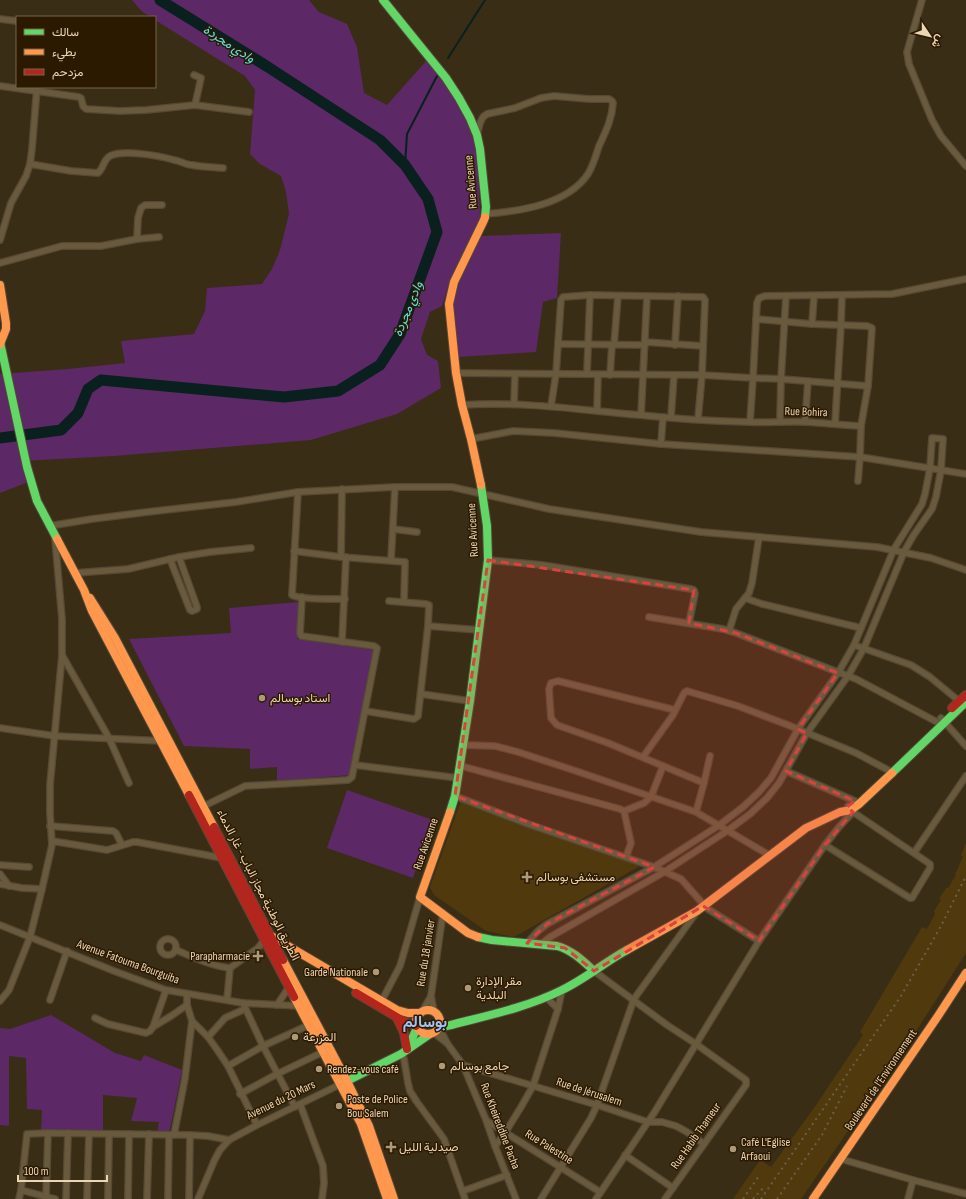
<svg xmlns="http://www.w3.org/2000/svg" width="966" height="1199" font-family="'Sofia Sans Condensed',Vazirmatn,sans-serif">
<style>
.built{fill:#50390d}
.green{fill:#5c2865}
.lines{fill:none;stroke-linecap:round;stroke-linejoin:round}
.stream{stroke:#09201f;stroke-width:2}
.river{stroke:#09201f;stroke-width:11}
.street-casing{stroke:#554936;stroke-width:8}
.fast-casing{stroke:#554936;stroke-width:10}
.slow-casing{stroke:#554936;stroke-width:10}
.jam-casing{stroke:#554936;stroke-width:10}
.street{stroke:#695a3e;stroke-width:5.5}
.fast{stroke:#63d668;stroke-width:8}
.slow{stroke:#ff974d;stroke-width:8}
.jam{stroke:#b3261e;stroke-width:8}
.rail{stroke:#6b5f49;stroke-width:2;stroke-dasharray:2 4;stroke-linecap:butt}
.marked{fill:#d9423d;fill-opacity:0.2;stroke:#d9423d;stroke-width:3;stroke-dasharray:8 5;stroke-linejoin:round}
.poi-dot{fill:#ad9a7b;stroke:#2b1a00;stroke-width:1.5}
.labels{text-anchor:middle;dominant-baseline:central;stroke-width:3;stroke-linejoin:round;paint-order:stroke}
.street-label{font-size:12px;fill:#ecd5b2;stroke:#2b1a00}
.poi-label{font-size:12px;fill:#ecd5b2;stroke:#2b1a00;text-anchor:start}
.water-label{font-size:13px;font-style:italic;fill:#5ae0e5;stroke:#2b1a00}
.district-label{font-size:16px;font-weight:bold;fill:#a0c1f3;stroke:#2b1a00}
</style>
<rect width="100%" height="100%" fill="#392d16"/>
<g class="built">
<polygon points="462,798 640,866 514,937 486,931 434,895 430,887"/>
<polygon points="966,843 966,953 906,1047 801,1199 733,1199 760,1160 771,1167 814,1108 863,1035 860,1032 922,927 927,929 935,914 934,911 941,900 939,898 947,887 948,888 956,875 955,874 963,857 961,855"/>
</g>
<g class="green">
<path d="M132 0H309L319 12 347 24 357 47 364 93 387 105 427 60 449 87 467 119 475 140 479 182 480 218 452 276 442 306 430 312 421 339 427 355 438 361 441 388 397 414 311 440 114 456 22 461 26 483 0 493V374L68 369 125 363 121 341 194 334 205 311 207 288 262 284 272 269 280 250 289 214 286 192 281 176 260 164 250 154 255 90 245 76 155 20V17C145 17 138 7 132 0Z"/>
<polygon points="561,233 557,298 543,302 536,352 458,357 454,326 453,304 460,276 480,236"/>
<polygon points="299,602 297,639 373,650 351,775 277,781 277,767 250,769 250,749 184,746 129,639 231,633 229,608"/>
<polygon points="347,790 433,820 413,878 327,848"/>
<polygon points="51,1015 115,1053 141,1061 144,1055 182,1070 169,1134 157,1133 159,1122 131,1121 137,1098 103,1095 103,1133 41,1130 42,1110 27,1109 26,1058 9,1056 9,1126 0,1125 0,1028 10,1029"/>
</g>
<g class="lines">
<g class="stream">
<polyline points="448,58 485,0"/>
<polyline points="405,165 407,134 437,76"/>
</g>
<polyline class="river" points="0,438 61,430 78,413 88,389 101,380 284,397 338,391 380,365 400,334 437,232 428,199 405,165 380,140 268,67 160,0"/>
<defs>
<g id="street">
<polyline points="922,0 909,45 907,52 909,64 932,120 941,136 966,166"/>
<polyline points="0,19 17,21"/>
<polyline points="194,75 201,78 195,105"/>
<polyline points="0,86 79,97 81,98 83,106 86,109 120,111 146,110 195,105 249,112"/>
<path d="M477 135 480 123 483 117 487 114 515 108 541 98 554 96 589 99H609L612 101 613 103C612 119 606 131 599 146 596 155 593 166 588 174 567 205 520 211 486 214"/>
<path d="M30 164 71 171 98 173C104 168 103 160 110 156 123 149 160 156 174 160 181 161 186 165 192 165 202 167 213 167 223 168"/>
<polyline points="137,239 138,218 141,208 145,205 162,205"/>
<polyline points="0,240 11,203 26,176 30,164 32,149 37,87"/>
<polyline points="0,263 62,246 101,246 137,239 159,237"/>
<polyline points="756,319 812,324 867,326 872,328 868,386 861,426 860,457 858,481"/>
<polyline points="812,324 814,296"/>
<polyline points="645,342 703,346"/>
<polyline points="558,344 645,345"/>
<polyline points="614,345 618,296"/>
<polyline points="675,345 678,296"/>
<polyline points="456,373 702,375 753,378 750,422"/>
<polyline points="587,374 590,295"/>
<polyline points="610,375 612,345"/>
<polyline points="781,379 786,296"/>
<polyline points="868,386 781,379 753,378 757,303 759,298 765,296 892,294 966,279"/>
<polyline points="514,404 515,374"/>
<path d="M462 405C522 401 580 410 640 415 676 419 712 421 749 422 768 423 787 421 806 422 824 423 842 425 861 426"/>
<polyline points="551,406 556,374 561,300 563,297 590,295 703,297 705,300 702,375 698,419"/>
<polyline points="597,410 598,375"/>
<polyline points="641,415 647,296"/>
<polyline points="671,417 674,375"/>
<polyline points="780,422 781,379"/>
<polyline points="805,422 808,381"/>
<polyline points="835,424 841,325 842,295"/>
<polyline points="471,439 513,431 554,433 661,444 860,457 966,474"/>
<polyline points="661,444 663,417"/>
<path d="M298 492 292 595C300 600 333 599 345 599"/>
<polyline points="49,526 92,519 147,512 236,502 298,492 395,487 452,487 549,509 701,532 877,547 931,558 966,570"/>
<polyline points="393,529 417,532"/>
<polyline points="294,551 341,557 405,562 404,602"/>
<polyline points="341,557 342,489"/>
<polyline points="170,559 190,610 192,611 197,609 197,607 179,557"/>
<polyline points="391,560 395,487"/>
<polyline points="488,560 542,565 691,589 694,590 695,594 689,623"/>
<polyline points="75,573 128,569 179,557 210,552 251,548"/>
<polyline points="745,598 762,604 861,628"/>
<polyline points="649,617 723,629 736,633 856,679 937,722"/>
<polyline points="428,626 479,630"/>
<polyline points="729,631 736,609 749,593 752,583 759,537"/>
<polyline points="342,642 346,557"/>
<polyline points="854,645 911,665 930,677 959,701"/>
<polyline points="62,655 109,738 129,783"/>
<polyline points="421,694 470,701"/>
<polyline points="675,710 558,681 551,683 549,689 551,718 557,725 608,743 704,783 696,812"/>
<polyline points="365,711 414,719 417,717 418,716 428,626 429,605 426,604 389,601"/>
<polyline points="941,718 966,746"/>
<polyline points="0,728 55,736 163,741"/>
<polyline points="464,745 495,746 518,752 576,771 696,812 769,855"/>
<polyline points="643,757 673,715 683,695 685,692 687,691 738,706 788,725 856,753 888,770"/>
<polyline points="355,765 458,778"/>
<polyline points="461,766 620,809 624,811 631,843 626,857"/>
<polyline points="786,771 855,801"/>
<polyline points="704,783 710,756"/>
<polyline points="455,796 528,824 654,867 681,879 704,905"/>
<polyline points="204,806 245,786 348,780 352,777 377,648 374,646 301,636 300,633 302,597"/>
<polyline points="624,811 644,803 651,797 663,766"/>
<polyline points="50,826 113,831 116,833 122,845"/>
<polyline points="52,841 107,850 133,842 137,842 222,858"/>
<polyline points="825,845 910,898 912,898 930,868 930,864 853,812 848,806"/>
<polyline points="914,853 966,776"/>
<polyline points="0,865 29,867"/>
<polyline points="0,874 9,886"/>
<polyline points="0,884 22,888 42,889"/>
<polyline points="703,906 759,941"/>
<polyline points="0,925 114,971 166,990 243,1003 299,1006"/>
<circle cx="168" cy="947" r="8"/>
<polyline points="527,943 538,931 547,924 654,867 718,826 743,807 759,792 771,778 798,729 838,673 854,645 894,549 922,504 925,494 930,468 932,438 943,439 941,470 936,497 932,509 913,536 904,552 864,648 848,676 807,733 779,783 767,798 750,814 727,831 664,872 550,937 545,941 542,945"/>
<path d="M176 950C193 957 211 966 230 968"/>
<polyline points="594,971 667,1025 696,1044 746,1080 746,1085 665,1199"/>
<polyline points="187,994 187,1005 192,1021 208,1037 218,1051 228,1066 257,1125"/>
<polyline points="431,996 434,1012"/>
<polyline points="546,997 558,1009"/>
<polyline points="50,1000 67,951"/>
<polyline points="227,1000 230,968 258,948 265,939"/>
<polyline points="0,1001 9,990 30,937 42,889 52,845 50,813 50,785 62,655 62,619 55,538"/>
<polyline points="243,1003 263,1046 295,1107"/>
<polyline points="380,1004 400,966 420,897"/>
<polyline points="277,1005 289,987"/>
<polyline points="422,1012 431,996 443,913"/>
<polyline points="95,1018 108,1024 146,1033 150,1031 153,1027 171,1016 187,1005"/>
<polyline points="153,1027 166,990"/>
<polyline points="438,1029 443,1035 447,1043 463,1065 486,1120 495,1146 516,1199"/>
<polyline points="434,1033 447,1043"/>
<polyline points="208,1037 225,1018 245,1009"/>
<polyline points="402,1054 404,1059 408,1083 410,1091 417,1102 444,1139 465,1199"/>
<polyline points="463,1065 597,1105 648,1122 662,1122 676,1126 687,1132 704,1144"/>
<polyline points="228,1066 263,1046 309,1025"/>
<polyline points="240,1094 277,1074 323,1052"/>
<polyline points="300,1104 323,1166 324,1183 322,1199"/>
<polyline points="487,1121 600,1192"/>
<polyline points="174,1135 185,1078 192,1021"/>
<polyline points="495,1146 505,1133 521,1107 533,1086 558,1009 562,990"/>
<polyline points="625,1155 673,1188"/>
<polyline points="841,1159 913,1180 966,1194"/>
<polyline points="21,1190 55,1199"/>
<polyline points="463,1191 507,1175"/>
<polyline points="46,1197 48,1133"/>
<polyline points="19,1199 21,1190 27,1134 48,1133 190,1135 208,1136 229,1140"/>
<polyline points="66,1199 68,1133"/>
<polyline points="87,1199 89,1134"/>
<polyline points="108,1199 109,1134"/>
<polyline points="128,1199 129,1134"/>
<polyline points="147,1199 149,1134"/>
<polyline points="168,1199 169,1135"/>
<polyline points="189,1199 190,1135"/>
<polyline points="198,1199 215,1159 220,1150 229,1140 257,1125 343,1083"/>
<polyline points="541,1199 591,1118 597,1105 634,999 696,913"/>
<polyline points="596,1199 654,1113 759,941 825,845 839,827 853,812"/>
<polyline points="908,1199 913,1180"/>
</g>
<g id="fast">
<polyline points="383,0 446,78 459,98 470,118 477,135 480,149 486,207 485,217"/>
<polyline points="0,342 27,467 37,501 57,539"/>
<polyline points="892,773 966,702"/>
<polyline points="450,812 455,796 470,701 488,560 487,526 481,485"/>
<path d="M478 937 492 940 557 946C572 950 583 961 594 971"/>
<path d="M439 1026H447C485 1016 526 1008 562 990 585 979 605 962 627 950"/>
<polyline points="407,1049 417,1028"/>
<polyline points="347,1081 401,1054 430,1034"/>
</g>
<g id="slow">
<polyline points="0,285 6,323 6,329 0,344"/>
<polyline points="481,485 471,439 462,405 456,373 449,304 454,282 484,220 485,217"/>
<polyline points="57,539 84,590 92,611 189,795"/>
<polyline points="90,598 115,638 214,827"/>
<polyline points="450,812 420,897 468,933 478,937"/>
<polyline points="267,938 271,936 397,1010 408,1013 420,1013"/>
<polyline points="627,950 697,911 806,828 840,812 851,810 859,804 892,773"/>
<polyline points="283,960 347,1081 369,1126 394,1199"/>
<polyline points="294,997 361,1124 387,1199"/>
<circle cx="428" cy="1022" r="12"/>
<polyline points="813,1199 938,1016 966,973"/>
</g>
<g id="jam">
<polyline points="952,708 966,695"/>
<polyline points="189,795 294,997"/>
<polyline points="214,827 283,960"/>
<polyline points="356,993 405,1022 416,1026"/>
<polyline points="397,1018 404,1033 407,1049"/>
</g>
</defs>
<use href="#street" class="street-casing"/>
<use href="#fast" class="fast-casing"/>
<use href="#slow" class="slow-casing"/>
<use href="#jam" class="jam-casing"/>
<use href="#street" class="street"/>
<use href="#fast" class="fast"/>
<use href="#slow" class="slow"/>
<use href="#jam" class="jam"/>
<g class="rail">
<polyline points="743,1199 759,1176"/>
<polyline points="753,1199 765,1186"/>
<polyline points="761,1199 901,996 941,926 966,876"/>
<polyline points="777,1199 822,1135 847,1086"/>
</g>
</g>
<path class="marked" d="M488 560 694 590 689 623 736 633 838 673 798 729 807 733 786 771 855 801 847 807 853 812 825 845 759 941 703 906 594 971 565 948 527 943 547 924 654 867 455 796Z"/>
<g class="poi-dot">
<circle cx="262" cy="698" r="4"/>
<path d="M525 871h4v4h4v4h-4v4h-4v-4h-4v-4h4z"/>
<path d="M256 950h4v4h4v4h-4v4h-4v-4h-4v-4h4z"/>
<circle cx="376" cy="972" r="4"/>
<circle cx="468" cy="988" r="4"/>
<circle cx="295" cy="1037" r="4"/>
<circle cx="442" cy="1066" r="4"/>
<circle cx="319" cy="1069" r="4"/>
<circle cx="339" cy="1106" r="4"/>
<path d="M389 1141h4v4h4v4h-4v4h-4v-4h-4v-4h4z"/>
<circle cx="733" cy="1149" r="4"/>
</g>
<g class="labels">
<g class="street-label">
<text transform="translate(471 182) rotate(-95)">Rue Avicenne</text>
<text transform="translate(806 412) rotate(2)">Rue Bohira</text>
<text transform="translate(473 530) rotate(-93)">Rue Avicenne</text>
<text transform="translate(426 844) rotate(-71)">Rue Avicenne</text>
<text transform="translate(258 885) rotate(63)">الطريق الوطنية مجاز الباب - غار الدماء</text>
<text transform="translate(426 953) rotate(-81)">Rue du 18 janvier</text>
<text transform="translate(128 962) rotate(20)">Avenue Fatouma Bourguiba</text>
<text transform="translate(881 1080) rotate(-56)">Boulevard de l'Environnement</text>
<text transform="translate(589 1092) rotate(18)">Rue de Jérusalem</text>
<text transform="translate(281 1100) rotate(-26)">Avenue du 20 Mars</text>
<text transform="translate(500 1126) rotate(69)">Rue Kheireddine Pacha</text>
<text transform="translate(696 1136) rotate(-55)">Rue Habib Thameur</text>
<text transform="translate(549 1147) rotate(32)">Rue Palestine</text>
</g>
<g class="poi-label">
<text x="270" y="698">استاد بوسالم</text>
<text x="536" y="877">مستشفى بوسالم</text>
<text x="250" y="956" text-anchor="end">Parapharmacie</text>
<text x="368" y="972" text-anchor="end">Garde Nationale</text>
<text x="476" y="981">مقر الإدارة<tspan x="476" dy="14">البلدية</tspan></text>
<text x="303" y="1037">المزرعة</text>
<text x="450" y="1066">جامع بوسالم</text>
<text x="327" y="1069">Rendez-vous café</text>
<text x="347" y="1099">Poste de Police<tspan x="347" dy="14">Bou Salem</tspan></text>
<text x="741" y="1142">Café L'Eglise<tspan x="741" dy="14">Arfaoui</tspan></text>
<text x="399" y="1147">صيدلية الليل</text>
</g>
<g class="water-label">
<text transform="translate(229 44) rotate(33)">وادي مجردة</text>
<text transform="translate(408 309) rotate(-68)">وادي مجردة</text>
</g>
<g class="district-label">
<text x="425" y="1022">بوسالم</text>
</g>
</g>
<rect x="16" y="16" width="140" height="72" fill="#2b1a00" stroke="#786547"/>
<rect x="24" y="29" width="20" height="6" fill="#63d668" stroke="#786547"/>
<text x="52" y="36" font-size="12" fill="#ecd5b2">سالك</text>
<rect x="24" y="49" width="20" height="6" fill="#ff974d" stroke="#786547"/>
<text x="52" y="56" font-size="12" fill="#ecd5b2">بطيء</text>
<rect x="24" y="69" width="20" height="6" fill="#b3261e" stroke="#786547"/>
<text x="52" y="76" font-size="12" fill="#ecd5b2">مزدحم</text>
<g transform="translate(930 36) rotate(125)" stroke="#2b1a00" stroke-width="3" paint-order="stroke">
<path d="M0-3L7 15L0 10L-7 15Z" fill="#ecd5b2"/>
<text y="-6" font-size="11" font-weight="bold" text-anchor="middle" fill="#ecd5b2">ش</text>
</g>
<path d="M18 1175v6h89v-6" fill="none" stroke="#ecd5b2" stroke-width="2"/>
<text x="24" y="1175" font-size="12" fill="#ecd5b2" stroke="#2b1a00" stroke-width="3" paint-order="stroke">100 m</text>
</svg>
